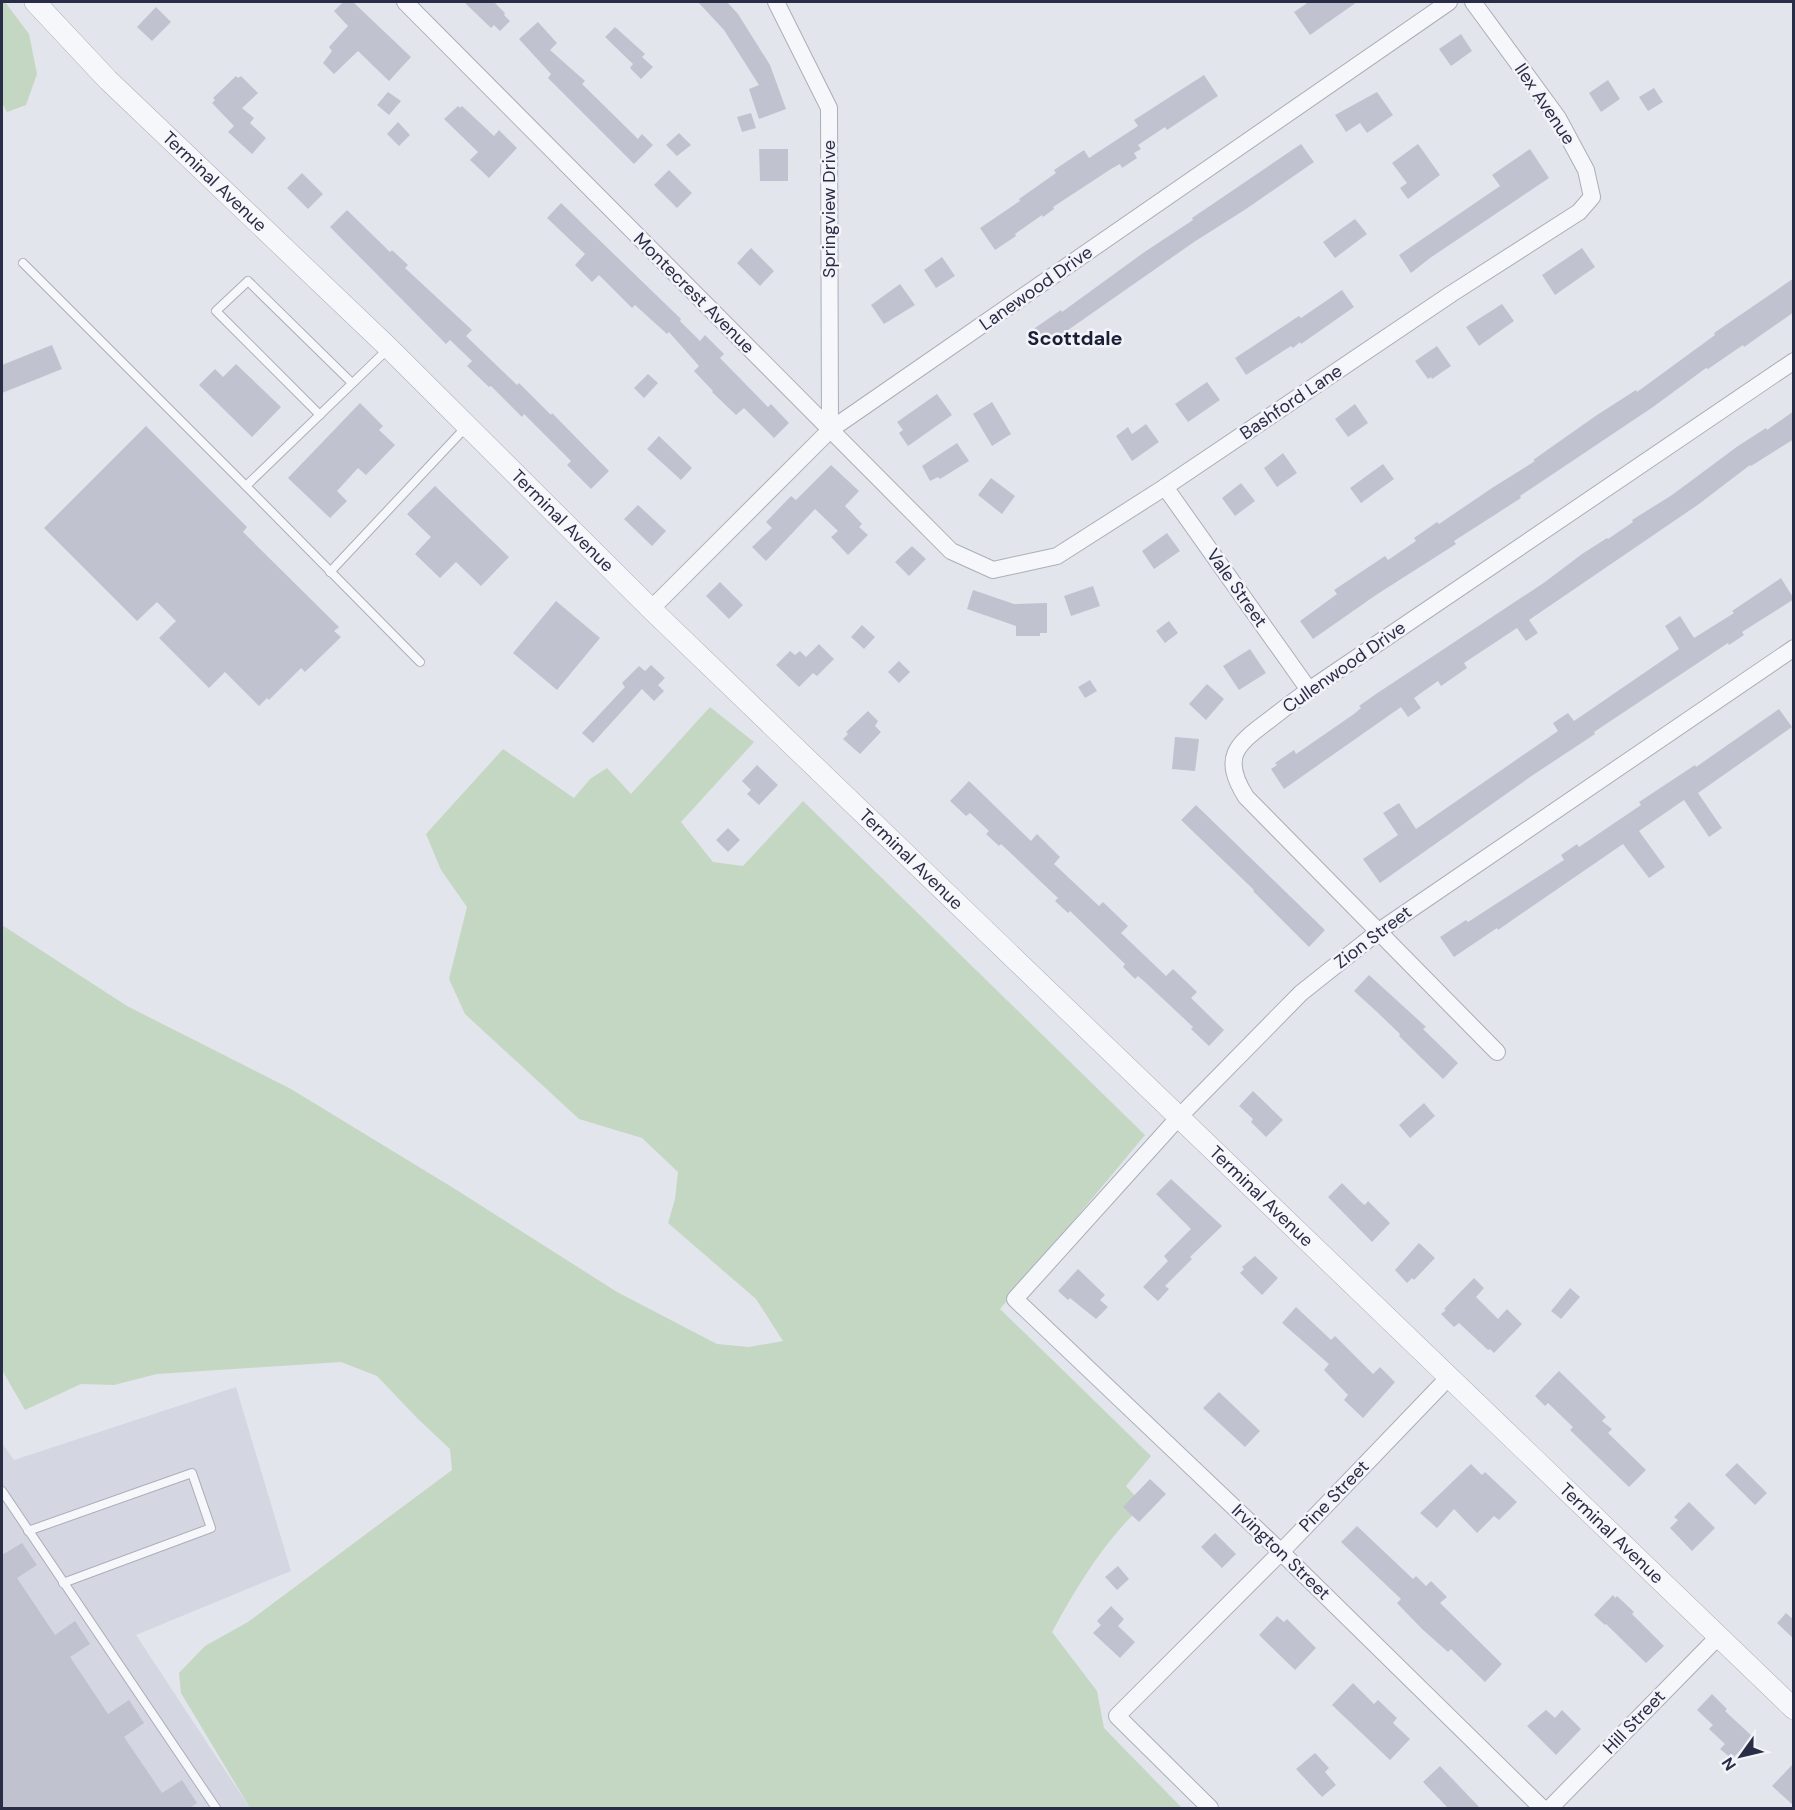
<svg xmlns="http://www.w3.org/2000/svg" width="1795" height="1810" font-family="'DM Sans',sans-serif">
<style>
.built{fill:#d4d7e1}
.green{fill:#c4d7c3}
.building{fill:#c0c2d0}
.lines{fill:none;stroke-linecap:round;stroke-linejoin:round}
.service-casing{stroke:#abaeba;stroke-width:10}
.minor-casing{stroke:#abaeba;stroke-width:18}
.tertiary-casing{stroke:#abaeba;stroke-width:22}
.service{stroke:#f6f7fa;stroke-width:8}
.minor{stroke:#f6f7fa;stroke-width:16}
.tertiary{stroke:#f6f7fa;stroke-width:21}
.labels{text-anchor:middle;dominant-baseline:central;stroke-width:5;stroke-linejoin:round;paint-order:stroke}
.street-label{font-size:18px;fill:#292d46;stroke:#f3f4f9}
.neighbourhood-label{font-size:20px;font-weight:bold;fill:#1b1e37;stroke:#f3f4f9}
</style>
<rect width="100%" height="100%" fill="#e3e5ec"/>
<polygon class="built" points="236,1387 291,1571 136,1635 250,1808 2,1808 2,1443 14,1460"/>
<g class="green">
<polygon points="2,2 5,2 29,34 37,74 26,105 7,112 2,103"/>
<path d="M710 707 754 742 681 822 713 862 743 866 803 801 1145 1135 1000 1309 1151 1456 1126 1486 1143 1505C1105 1540 1077 1586 1052 1632L1097 1691 1104 1728 1182 1808H250L181 1693 179 1673 205 1646 248 1622 452 1470 450 1449 418 1419 377 1376 341 1362 157 1374 114 1385 81 1384 25 1410 2 1370V925L127 1006 291 1089 455 1189 617 1292 717 1344 749 1347 783 1341 756 1299 668 1223 675 1199 678 1172 642 1138 579 1119 465 1014 449 979 467 907 441 870 426 834 503 749 574 798 590 779 607 768 631 794Z"/>
</g>
<g class="building">
<polygon points="343,2 353,2 411,57 389,81 358,51 334,74 323,63 332,51 329,47 348,26 334,11"/>
<polygon points="464,2 494,2 505,13 504,15 510,21 500,31 494,25 491,28"/>
<polygon points="698,2 727,2 738,14 770,65 786,109 759,119 749,89 759,85 724,30"/>
<polygon points="1309,2 1357,2 1310,35 1294,12"/>
<polygon points="156,7 171,22 152,41 137,27"/>
<polygon points="538,22 557,43 550,50 585,81 582,84 638,139 642,134 653,145 634,164 548,78 551,74 519,39"/>
<polygon points="615,27 645,54 642,57 653,67 641,79 630,68 633,64 605,37"/>
<polygon points="1461,34 1472,51 1451,66 1439,49"/>
<polygon points="1204,75 1218,96 1167,130 1165,127 1138,145 1141,149 1134,153 1137,158 1122,168 1120,164 1111,169 1053,207 1054,209 1043,217 1042,215 1015,234 1016,236 995,250 980,228 1020,201 1019,199 1056,173 1054,170 1084,150 1089,158 1138,126 1134,120"/>
<polygon points="236,76 238,78 241,76 258,93 242,108 254,118 250,123 266,138 252,154 228,132 234,126 212,103 215,100 213,98"/>
<polygon points="1608,80 1620,99 1601,112 1589,93"/>
<polygon points="1654,88 1663,102 1648,111 1639,97"/>
<polygon points="388,92 401,101 389,115 377,105"/>
<polygon points="1377,92 1393,115 1367,133 1360,123 1346,132 1335,115"/>
<polygon points="458,106 460,108 462,106 494,136 499,130 517,148 489,178 470,160 478,152 444,119"/>
<polygon points="751,113 756,128 742,132 737,117"/>
<polygon points="398,122 410,135 399,146 387,134"/>
<polygon points="679,133 691,145 677,156 666,145"/>
<polygon points="1301,144 1314,162 1246,209 1194,242 1048,344 1044,339 1040,342 1032,330 1061,310 1062,312 1143,253 1193,220 1192,218"/>
<polygon points="1418,144 1440,175 1408,199 1400,188 1407,183 1392,163"/>
<polygon points="759,149 788,149 788,181 760,181"/>
<polygon points="1530,149 1549,178 1430,258 1411,273 1399,255 1500,186 1492,175"/>
<polygon points="669,170 692,193 677,208 654,185"/>
<polygon points="302,173 323,194 308,209 287,188"/>
<polygon points="561,203 681,319 680,321 700,341 705,335 724,354 720,358 768,407 771,404 789,423 774,438 744,408 736,415 712,392 713,391 694,371 699,366 669,332 667,334 635,305 632,308 599,275 592,282 575,265 585,254 547,218"/>
<polygon points="347,210 390,252 392,250 408,265 405,268 472,330 466,336 517,385 519,383 551,415 552,413 609,471 591,489 567,465 571,461 524,414 522,417 491,386 489,387 467,366 472,361 450,340 446,344 330,227"/>
<polygon points="1355,219 1367,234 1335,258 1323,242"/>
<polygon points="751,248 774,271 760,286 737,263"/>
<polygon points="1582,248 1595,267 1555,295 1542,275"/>
<polygon points="942,257 955,276 936,288 924,270"/>
<polygon points="1794,278 1794,312 1744,347 1743,345 1708,369 1706,368 1653,407 1532,488 1520,496 1521,498 1454,541 1456,544 1376,595 1313,639 1300,621 1337,594 1334,590 1385,556 1388,560 1416,541 1414,538 1437,522 1439,524 1492,488 1535,461 1533,460 1597,415 1636,390 1637,392 1715,335 1714,333"/>
<polygon points="900,284 915,305 884,324 871,305"/>
<polygon points="1342,290 1354,307 1301,344 1300,342 1293,348 1291,346 1246,375 1235,358 1299,316 1301,318"/>
<polygon points="1502,304 1514,321 1479,346 1466,327"/>
<polygon points="52,345 62,369 2,393 2,365"/>
<polygon points="1437,346 1451,366 1432,379 1431,377 1428,379 1415,361"/>
<polygon points="236,364 281,407 252,437 199,385 215,369 223,377"/>
<polygon points="648,374 658,383 644,398 634,388"/>
<polygon points="1207,382 1220,400 1188,422 1175,404"/>
<polygon points="937,394 952,415 908,446 899,433 903,430 897,422"/>
<polygon points="992,402 1011,434 992,446 973,414"/>
<polygon points="360,403 383,426 379,430 395,445 366,475 358,468 337,491 347,501 330,518 288,478"/>
<polygon points="1355,404 1368,423 1348,437 1335,419"/>
<polygon points="1794,411 1794,439 1751,466 1750,465 1699,504 1529,620 1538,633 1526,641 1517,628 1464,663 1467,668 1441,686 1438,681 1414,698 1421,708 1408,717 1401,707 1284,789 1271,769 1277,765 1275,763 1294,750 1296,754 1354,714 1361,708 1359,706 1376,694 1545,582 1582,554 1607,538 1608,539 1633,522 1632,520 1672,495 1738,446 1766,428 1767,430"/>
<polygon points="1146,424 1159,442 1132,461 1116,436 1128,427 1132,434"/>
<polygon points="146,426 247,527 243,532 339,627 334,631 341,637 305,672 301,668 269,700 267,698 259,706 225,672 209,688 159,638 176,621 157,602 137,621 44,528"/>
<polygon points="659,436 692,468 681,480 647,449"/>
<polygon points="957,443 969,461 940,479 938,477 930,481 922,466"/>
<polygon points="1283,453 1297,473 1277,487 1264,468"/>
<polygon points="1383,464 1394,479 1361,503 1350,488"/>
<polygon points="831,465 859,491 845,506 862,524 859,527 868,535 848,555 831,537 838,531 815,509 766,561 752,547 772,528 766,522 791,496 796,500"/>
<polygon points="991,478 1015,496 1002,514 978,495"/>
<polygon points="1241,483 1255,501 1235,516 1222,498"/>
<polygon points="435,486 509,557 481,586 456,562 440,578 415,554 431,537 407,514"/>
<polygon points="638,505 666,531 652,546 624,519"/>
<polygon points="1167,533 1180,551 1154,569 1142,551"/>
<polygon points="912,546 926,559 909,576 895,562"/>
<polygon points="1781,578 1794,599 1742,632 1744,635 1729,645 1728,643 1594,732 1595,734 1533,775 1380,883 1363,859 1398,835 1383,813 1399,803 1416,829 1558,731 1553,723 1568,713 1574,721 1679,649 1665,626 1680,616 1694,638 1734,613 1732,611"/>
<polygon points="720,582 743,605 729,619 706,596"/>
<polygon points="1093,586 1100,606 1071,616 1064,596"/>
<polygon points="973,590 1014,604 1047,603 1047,633 1040,633 1040,636 1016,636 1016,626 967,609"/>
<polygon points="556,601 600,638 557,690 513,653"/>
<polygon points="1169,621 1178,633 1165,643 1156,631"/>
<polygon points="862,625 875,637 864,649 851,637"/>
<polygon points="819,644 834,659 817,676 813,673 799,687 776,665 790,651 795,655 800,651 806,657"/>
<polygon points="1250,649 1266,673 1239,690 1223,666"/>
<polygon points="899,661 910,672 899,683 888,672"/>
<polygon points="651,665 665,678 658,685 664,691 654,701 642,689 593,743 582,733 625,687 622,683 639,666 645,671"/>
<polygon points="1090,680 1097,691 1085,698 1078,687"/>
<polygon points="1207,684 1224,699 1206,720 1189,704"/>
<polygon points="1779,709 1792,727 1698,793 1722,828 1709,837 1684,800 1639,831 1665,867 1649,878 1623,844 1521,914 1498,930 1497,928 1454,957 1440,937 1466,920 1468,922 1564,860 1561,855 1577,844 1579,847 1641,805 1639,802 1695,765 1696,767"/>
<polygon points="868,711 878,721 875,726 881,732 860,754 843,739 848,734 846,732"/>
<polygon points="1175,737 1199,739 1195,771 1172,769"/>
<polygon points="757,765 778,785 759,805 747,794 751,790 742,781"/>
<polygon points="969,781 1031,841 1037,834 1060,857 1054,864 1099,906 1103,902 1128,926 1121,933 1166,976 1173,969 1197,992 1191,998 1224,1030 1209,1046 1191,1029 1193,1027 1145,982 1138,976 1135,979 1123,967 1125,964 1070,911 1068,913 1055,901 1058,898 1001,844 999,846 986,834 989,831 970,813 966,816 950,801"/>
<polygon points="1196,805 1325,930 1309,947 1253,891 1254,890 1181,820"/>
<polygon points="728,828 740,840 728,852 716,840"/>
<polygon points="1369,975 1426,1027 1423,1029 1458,1063 1443,1079 1399,1036 1400,1034 1376,1011 1354,991"/>
<polygon points="1253,1091 1283,1120 1266,1137 1251,1122 1253,1119 1239,1106"/>
<polygon points="1424,1103 1435,1116 1410,1138 1399,1125"/>
<polygon points="1171,1179 1222,1226 1190,1257 1192,1259 1165,1286 1169,1289 1158,1301 1143,1287 1168,1261 1164,1256 1191,1229 1156,1194"/>
<polygon points="1342,1183 1362,1203 1365,1205 1368,1201 1390,1223 1372,1242 1328,1197"/>
<polygon points="1419,1243 1435,1258 1414,1280 1412,1278 1407,1283 1395,1270"/>
<polygon points="1255,1256 1278,1278 1262,1295 1240,1273 1244,1269 1242,1267"/>
<polygon points="1078,1269 1105,1295 1100,1300 1108,1307 1096,1319 1070,1298 1068,1300 1058,1291"/>
<polygon points="1474,1278 1484,1288 1476,1297 1498,1319 1507,1309 1522,1324 1494,1353 1490,1349 1488,1350 1459,1323 1454,1327 1441,1314 1446,1310 1444,1309"/>
<polygon points="1570,1288 1580,1297 1561,1319 1551,1311"/>
<polygon points="1296,1307 1331,1340 1335,1336 1373,1374 1380,1367 1395,1382 1363,1418 1344,1400 1348,1395 1324,1370 1329,1364 1282,1323"/>
<polygon points="1559,1371 1606,1417 1602,1421 1612,1429 1608,1433 1646,1470 1629,1487 1570,1430 1573,1427 1548,1403 1545,1406 1535,1396"/>
<polygon points="1219,1392 1260,1431 1245,1447 1203,1408"/>
<polygon points="1737,1463 1767,1493 1755,1505 1725,1475"/>
<polygon points="1471,1464 1482,1475 1485,1472 1517,1502 1499,1520 1494,1516 1477,1533 1454,1509 1437,1528 1420,1513"/>
<polygon points="1150,1479 1166,1494 1139,1522 1123,1507"/>
<polygon points="1689,1502 1715,1528 1692,1551 1670,1528 1678,1520 1674,1517"/>
<polygon points="1357,1526 1413,1579 1416,1576 1426,1586 1431,1581 1447,1597 1440,1603 1502,1664 1485,1682 1451,1649 1448,1652 1422,1629 1397,1603 1401,1599 1341,1542"/>
<polygon points="1215,1533 1236,1554 1222,1568 1201,1547"/>
<polygon points="22,1543 37,1565 17,1578 55,1635 75,1621 90,1644 70,1657 108,1714 129,1700 144,1723 124,1737 162,1793 182,1780 197,1803 188,1809 2,1809 2,1555"/>
<polygon points="1118,1566 1129,1579 1117,1590 1105,1577"/>
<polygon points="1613,1595 1615,1598 1617,1596 1634,1612 1632,1614 1664,1646 1646,1663 1606,1624 1605,1625 1594,1615"/>
<polygon points="1111,1606 1124,1619 1118,1626 1135,1642 1120,1658 1093,1633 1101,1625 1097,1621"/>
<polygon points="1786,1613 1794,1620 1794,1639 1777,1623"/>
<polygon points="1277,1616 1284,1622 1287,1619 1316,1648 1295,1670 1259,1635"/>
<polygon points="1353,1683 1374,1704 1378,1700 1397,1718 1393,1723 1410,1739 1390,1760 1332,1705"/>
<polygon points="1712,1694 1727,1709 1725,1711 1753,1737 1732,1759 1720,1749 1725,1744 1709,1729 1713,1725 1697,1710"/>
<polygon points="1546,1710 1555,1718 1562,1710 1581,1729 1556,1755 1527,1726"/>
<polygon points="1315,1753 1329,1768 1325,1772 1336,1785 1322,1797 1296,1769"/>
<polygon points="1794,1763 1794,1806 1772,1786"/>
<polygon points="1440,1766 1481,1809 1449,1809 1423,1782"/>
</g>
<g class="lines">
<defs>
<g id="service">
<polyline points="23,263 246,486"/>
<polyline points="389,348 246,486 420,662"/>
<polyline points="320,415 216,311 248,281 352,383"/>
<polyline points="330,572 467,426"/>
<polyline points="2,1491 216,1808"/>
<polyline points="28,1531 192,1473 211,1528 63,1583"/>
</g>
<g id="minor">
<polyline points="405,2 951,551 993,570 1057,556 1165,487 1451,294 1579,212 1592,197 1586,170 1558,118 1473,2"/>
<polyline points="776,2 829,108 830,430"/>
<polyline points="1165,487 1309,690"/>
<polyline points="651,609 830,430 1449,2"/>
<path d="M1497 1052 1246 797C1221 757 1236 745 1268 721 1281 711 1295 700 1309 690L1794 361"/>
<polyline points="1210,1808 1117,1716 1281,1552 1449,1377"/>
<polyline points="1542,1808 1281,1552 1015,1299 1179,1117 1301,993 1379,931 1794,648"/>
<polyline points="1550,1808 1719,1636"/>
</g>
<g id="tertiary">
<path id="s1" d="M35 2 108 80 389 348 651 609 1794 1709"/>
</g>
</defs>
<use href="#service" class="service-casing"/>
<use href="#minor" class="minor-casing"/>
<use href="#tertiary" class="tertiary-casing"/>
<use href="#service" class="service"/>
<use href="#minor" class="minor"/>
<use href="#tertiary" class="tertiary"/>
</g>
<g class="labels">
<g class="street-label">
<text transform="translate(1545 104) rotate(56)">Ilex Avenue</text>
<text stroke="none"><textPath href="#s1" startOffset="254">Terminal Avenue</textPath></text>
<text transform="translate(829 209) rotate(-90)">Springview Drive</text>
<text transform="translate(1036 288) rotate(-35)">Lanewood Drive</text>
<text transform="translate(694 293) rotate(45)">Montecrest Avenue</text>
<text transform="translate(1291 402) rotate(-34)">Bashford Lane</text>
<text stroke="none"><textPath href="#s1" startOffset="740">Terminal Avenue</textPath></text>
<text transform="translate(1237 588) rotate(55)">Vale Street</text>
<text transform="translate(1344 667) rotate(-35)">Cullenwood Drive</text>
<text stroke="none"><textPath href="#s1" startOffset="1226">Terminal Avenue</textPath></text>
<text transform="translate(1373 937) rotate(-37)">Zion Street</text>
<text stroke="none"><textPath href="#s1" startOffset="1712">Terminal Avenue</textPath></text>
<text transform="translate(1334 1496) rotate(-46)">Pine Street</text>
<text stroke="none"><textPath href="#s1" startOffset="2198">Terminal Avenue</textPath></text>
<text transform="translate(1281 1552) rotate(44)">Irvington Street</text>
<text transform="translate(1634 1722) rotate(-46)">Hill Street</text>
</g>
<g class="neighbourhood-label">
<text x="1075" y="338">Scottdale</text>
</g>
</g>
<rect width="1795" height="1810" fill="none" stroke="#292d46" stroke-width="6"/>
<g transform="translate(1741 1756) rotate(236)" stroke="#f3f4f9" stroke-width="4.5" paint-order="stroke">
<path d="M0-4.5L10 22L0 15L-10 22Z" fill="#292d46"/>
<text y="-9" font-size="16" font-weight="bold" text-anchor="middle" fill="#292d46">N</text>
</g>
</svg>
